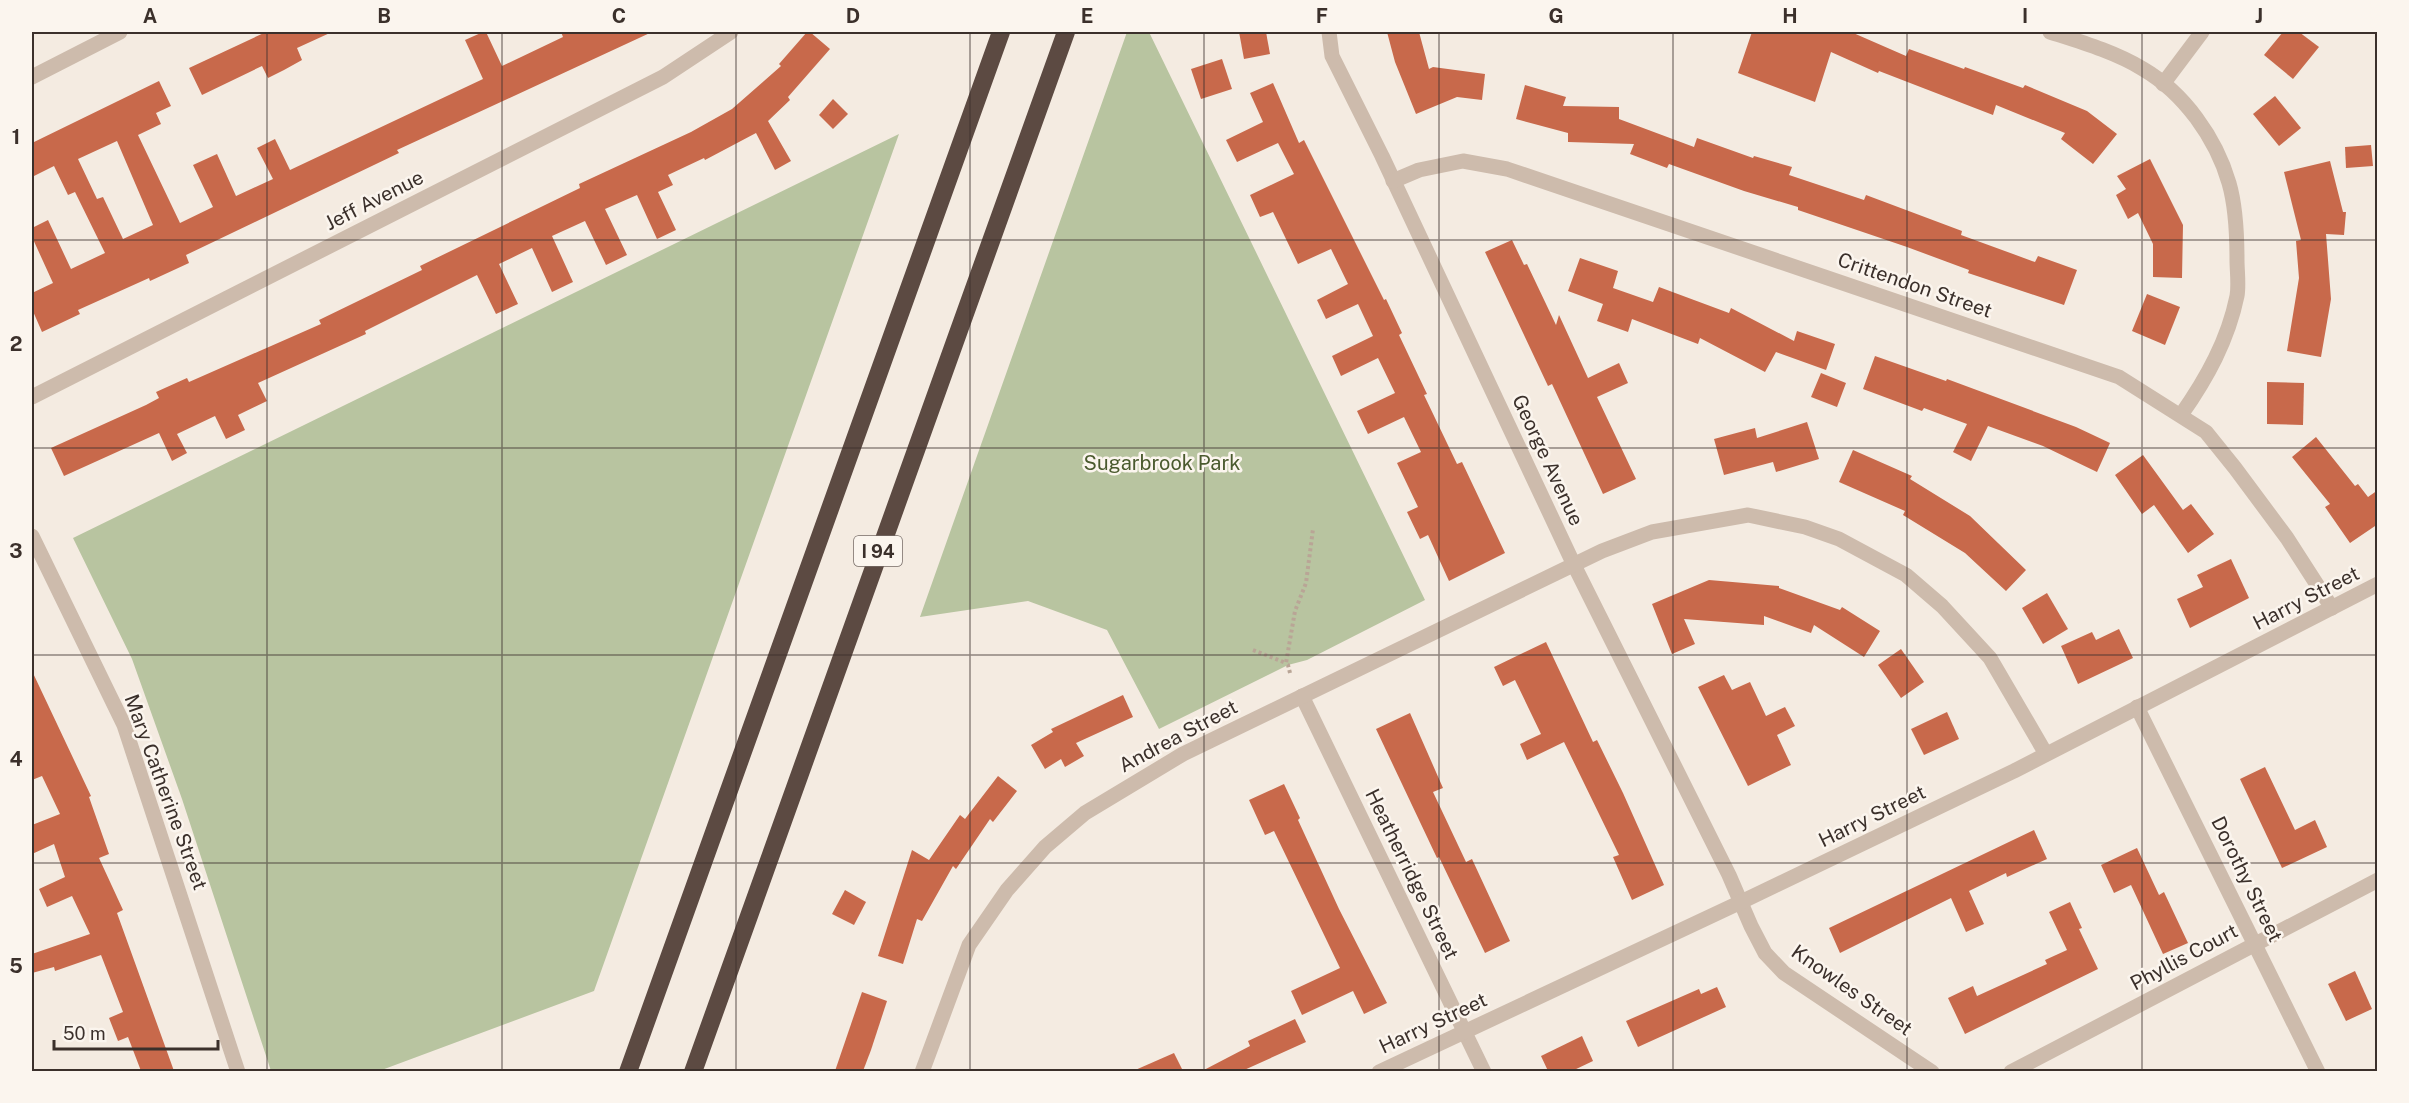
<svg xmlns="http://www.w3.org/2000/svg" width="2409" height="1103" font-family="'Public Sans',sans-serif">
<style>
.green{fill:#b8c4a0}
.building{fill:#c8694b;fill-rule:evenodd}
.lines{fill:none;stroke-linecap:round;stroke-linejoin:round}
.path{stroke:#b9a596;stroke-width:4;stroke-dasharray:3 3;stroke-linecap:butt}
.minor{stroke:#cdbbac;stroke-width:15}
.highway{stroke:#5c4a42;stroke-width:18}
.grid{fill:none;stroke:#3b302b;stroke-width:1.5;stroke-opacity:0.55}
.labels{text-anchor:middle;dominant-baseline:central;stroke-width:5;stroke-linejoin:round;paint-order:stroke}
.shield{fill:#fbf5ee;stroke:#756b66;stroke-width:1.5}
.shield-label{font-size:18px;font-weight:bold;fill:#3b302b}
.street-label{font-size:20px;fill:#3b302b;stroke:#fbf5ee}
.park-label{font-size:20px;fill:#4a5a2e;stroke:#fbf5ee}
.neatline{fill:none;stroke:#3b302b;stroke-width:2}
.grid-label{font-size:20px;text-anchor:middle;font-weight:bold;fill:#3b302b}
</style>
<rect width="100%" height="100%" fill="#f4ebe1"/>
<g class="green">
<polygon points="1127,32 1149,32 1425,600 1307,660 1288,665 1159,729 1107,630 1028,601 920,617"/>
<polygon points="899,134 594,991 379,1071 271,1071 182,799 132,659 73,538"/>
</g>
<g class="building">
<polygon points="266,32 332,32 297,48 302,60 284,70 268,78 262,66 202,95 189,68"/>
<path d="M483 32H486L502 66 563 37 561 32H652L397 150 399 153 186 255 189 263 150 281 149 278 78 310 80 314 42 332 32 309V293L53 283 32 237V228L48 220 71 269 105 253 75 192 68 195 54 166 32 177V143L159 81 171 106 156 113 161 124 138 135 180 223 213 207 193 165 217 154 236 196 273 179 257 148 275 139 290 170 483 79 465 40ZM117 141 153 225 123 239 103 197 97 199 78 159Z"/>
<polygon points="807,32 810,32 830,49 788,97 790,100 768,121 791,161 775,170 756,133 705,160 704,158 668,175 673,185 658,192 676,230 657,239 637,195 605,209 627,255 606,265 585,221 552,236 573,282 552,292 532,248 499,264 518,304 496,314 477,275 365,331 366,334 258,383 267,401 238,415 245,430 226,439 215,416 177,434 187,453 172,461 159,433 64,476 51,448 146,405 159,398 156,392 187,378 189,382 321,324 319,320 422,270 420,266 580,188 579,184 691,132 732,109 781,66 779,64"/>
<polygon points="1239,32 1266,32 1270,54 1244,59"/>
<polygon points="1387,32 1419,32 1429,69 1433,67 1485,74 1482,100 1457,97 1416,114 1395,62"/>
<polygon points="1752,32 1851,32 1906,56 1909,49 1964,69 1965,67 2023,88 2025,85 2087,111 2117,134 2093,164 2061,139 2065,133 1996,105 1993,115 1879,71 1878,73 1831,52 1815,102 1738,73"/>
<polygon points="2283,32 2299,32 2319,47 2293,79 2264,55"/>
<polygon points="1222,59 1232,89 1201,99 1191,69"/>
<polygon points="1273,83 1299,143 1304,140 1384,300 1386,299 1402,333 1399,335 1427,394 1424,395 1457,464 1462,462 1505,553 1449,581 1428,535 1420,539 1407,512 1418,507 1397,463 1421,452 1404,417 1368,434 1357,411 1395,393 1378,358 1341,376 1332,356 1373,336 1358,304 1326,319 1317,300 1348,284 1331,249 1298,264 1273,212 1260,217 1250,195 1294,174 1278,143 1237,162 1226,140 1263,122 1250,93"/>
<polygon points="1525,85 1566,97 1563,106 1619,107 1619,119 1694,147 1697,138 1753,158 1754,156 1792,167 1789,175 1864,200 1866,195 1962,231 1961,235 2035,262 2038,256 2077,270 2064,305 1968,273 1969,270 1907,247 1798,210 1798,207 1744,191 1669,164 1667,168 1630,154 1634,144 1568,142 1568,133 1516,119"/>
<polygon points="2275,96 2301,128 2279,146 2253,114"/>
<polygon points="833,99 848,114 833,129 819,115"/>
<polygon points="2371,145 2373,166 2346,168 2345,147"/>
<polygon points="2150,159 2183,225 2182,278 2153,277 2153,244 2138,213 2128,219 2116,195 2126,189 2117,176"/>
<polygon points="2330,161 2343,212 2346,212 2344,235 2326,234 2331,299 2321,357 2287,351 2299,278 2296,241 2301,240 2284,172"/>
<polygon points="1512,240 1524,265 1527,264 1556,325 1559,315 1588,378 1619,363 1628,383 1597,397 1636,479 1603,494 1552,384 1548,386 1485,252"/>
<polygon points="1580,258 1618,271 1613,288 1653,302 1659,287 1729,313 1731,308 1794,341 1797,331 1835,344 1826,370 1776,352 1765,372 1700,338 1698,344 1632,319 1628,332 1597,321 1603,304 1568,291"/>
<polygon points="2147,294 2180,307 2165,345 2132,331"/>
<polygon points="1875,356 1946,381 1947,379 2076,427 2110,443 2097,472 2043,446 1988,426 1971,461 1953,452 1967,424 1924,408 1922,411 1863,389"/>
<polygon points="1821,373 1846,383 1837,407 1811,397"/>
<polygon points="2267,382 2304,383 2303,425 2267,424"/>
<polygon points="1807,422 1819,459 1776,472 1773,462 1724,475 1714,439 1755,428 1757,438"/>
<polygon points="2316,437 2355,486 2358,484 2368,497 2378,490 2378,524 2350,543 2325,507 2330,504 2292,457"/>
<polygon points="1853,450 1912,476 1910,479 1970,516 2026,570 2006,591 1965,553 1903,515 1905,511 1839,482"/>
<polygon points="2143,455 2183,510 2191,504 2214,534 2188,553 2154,505 2142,514 2115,475"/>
<polygon points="2231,559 2249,598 2190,628 2177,599 2203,587 2197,575"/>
<polygon points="1709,580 1779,586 1779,588 1840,610 1842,607 1880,631 1864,657 1814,625 1811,633 1764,616 1764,625 1684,619 1695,644 1672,654 1652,604"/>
<polygon points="2047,593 2068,629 2043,644 2022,608"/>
<polygon points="2119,629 2133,658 2078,684 2061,646 2092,632 2096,640"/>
<polygon points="1546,642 1593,742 1597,740 1623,793 1664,885 1632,900 1613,857 1619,855 1564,742 1527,760 1520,744 1541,734 1515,680 1503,686 1494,667"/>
<polygon points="1901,649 1924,682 1901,698 1878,665"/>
<polygon points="32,671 91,796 89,797 109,854 99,858 123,910 117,913 174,1071 141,1071 128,1037 118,1041 109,1018 123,1012 101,955 55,971 54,967 32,973 32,954 90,934 72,896 47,907 39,889 65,877 54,844 32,854 32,825 60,814 42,776 32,780"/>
<polygon points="1724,675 1732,690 1750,682 1766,716 1785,707 1795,726 1777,735 1791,765 1748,786 1698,687"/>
<polygon points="1123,695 1133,717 1076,743 1084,756 1065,767 1061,759 1045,769 1031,745 1053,732 1051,729"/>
<polygon points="1947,712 1959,739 1924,755 1911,729"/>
<polygon points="1410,713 1443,788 1433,792 1466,862 1472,859 1510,941 1485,953 1439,857 1437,858 1376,729"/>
<polygon points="2265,767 2295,830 2315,820 2327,847 2282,868 2240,779"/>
<polygon points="998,776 1017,791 993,822 990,819 956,869 953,866 922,921 917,919 903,964 878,956 912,850 929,860 960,815 965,819"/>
<polygon points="1284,784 1300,818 1298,820 1339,909 1387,1003 1364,1014 1353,991 1302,1015 1291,991 1340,968 1274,831 1265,835 1249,800"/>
<polygon points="2034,830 2047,859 2007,877 2006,873 1969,891 1984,924 1966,932 1951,898 1840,953 1829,928"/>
<polygon points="2137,848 2159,895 2164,892 2188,943 2163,954 2131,885 2114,893 2101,865"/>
<polygon points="845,890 866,902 854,925 832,914"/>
<polygon points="2070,902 2082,928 2079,929 2098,969 1965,1034 1948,998 1973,986 1977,996 2047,964 2045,960 2067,950 2049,912"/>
<polygon points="2355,971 2372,1009 2346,1021 2328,984"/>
<polygon points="1717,987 1726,1007 1638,1047 1626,1021 1699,989 1701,994"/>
<polygon points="862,992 887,1001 871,1050 863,1071 835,1071"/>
<polygon points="1295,1019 1306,1042 1242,1071 1202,1071 1250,1046 1248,1041"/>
<polygon points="1582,1036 1593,1061 1572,1071 1548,1071 1541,1056"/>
<polygon points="1174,1053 1183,1071 1133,1071"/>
</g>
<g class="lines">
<g class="path">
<polyline points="1253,650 1286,663"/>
<polyline points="1290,673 1288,665 1286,663 1295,611 1306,583 1313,529"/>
</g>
<g class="minor">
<polyline points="1329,32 1332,56 1382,156 1574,565 1729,875 1751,926 1765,953 1784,973 1932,1072"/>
<path d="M2050 32C2081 42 2115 52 2143 69 2184 93 2216 138 2229 183 2236 207 2237 235 2237 260 2237 271 2239 285 2237 296 2228 340 2207 378 2181 415"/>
<polyline points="32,77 120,32"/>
<polyline points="2163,84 2202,32"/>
<polyline points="1393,181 1419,170 1463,161 1507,169 2119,377 2206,432 2235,468 2287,538 2332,608"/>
<polyline points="32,397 663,77 731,32"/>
<polyline points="32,536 124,725 238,1072"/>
<polyline points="1302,696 1484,1072"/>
<polyline points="2137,707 2318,1072"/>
<polyline points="922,1072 969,945 1007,890 1045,847 1085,813 1183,754 1602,551 1652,532 1748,515 1805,527 1839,539 1906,575 1942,606 1990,658 2046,754"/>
<polyline points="1379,1072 1741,902 2014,771 2378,584"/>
<polyline points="2011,1072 2378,880"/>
</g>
<g class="highway">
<polyline points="628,1072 1001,32"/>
<polyline points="693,1072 1066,32"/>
</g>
</g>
<path class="grid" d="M267 32V1072M502 32V1072M736 32V1072M970 32V1072M1204 32V1072M1439 32V1072M1673 32V1072M1907 32V1072M2142 32V1072M32 240H2378M32 448H2378M32 655H2378M32 863H2378"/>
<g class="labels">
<rect class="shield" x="854" y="536" width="48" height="30" rx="4.5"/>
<g class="shield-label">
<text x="878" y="551">I 94</text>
</g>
<g class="street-label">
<text transform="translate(374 200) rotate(-27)">Jeff Avenue</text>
<text transform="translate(1915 285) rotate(19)">Crittendon Street</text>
<text transform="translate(1548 460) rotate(65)">George Avenue</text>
<text transform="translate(2306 598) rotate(-27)">Harry Street</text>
<text transform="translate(1178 736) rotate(-28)">Andrea Street</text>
<text transform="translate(166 792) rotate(70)">Mary Catherine Street</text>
<text transform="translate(1872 816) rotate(-26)">Harry Street</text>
<text transform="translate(1412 874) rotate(64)">Heatherridge Street</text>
<text transform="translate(2247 879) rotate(64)">Dorothy Street</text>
<text transform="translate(2184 957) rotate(-28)">Phyllis Court</text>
<text transform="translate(1852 990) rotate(35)">Knowles Street</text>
<text transform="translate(1433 1023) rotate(-25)">Harry Street</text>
</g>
<g class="park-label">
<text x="1162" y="463">Sugarbrook Park</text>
</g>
</g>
<rect width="2409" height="1103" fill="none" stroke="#fbf5ee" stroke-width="66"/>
<path d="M54 1040v9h164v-9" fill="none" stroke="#3b302b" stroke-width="3"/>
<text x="63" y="1040" font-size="18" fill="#3b302b" stroke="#fbf5ee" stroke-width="4.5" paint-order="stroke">50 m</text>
<rect x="33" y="33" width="2343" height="1037" class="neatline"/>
<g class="grid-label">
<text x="150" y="23">A</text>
<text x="384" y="23">B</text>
<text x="619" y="23">C</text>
<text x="853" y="23">D</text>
<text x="1087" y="23">E</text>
<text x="1322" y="23">F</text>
<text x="1556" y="23">G</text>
<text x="1790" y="23">H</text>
<text x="2025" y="23">I</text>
<text x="2259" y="23">J</text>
<text x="16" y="144">1</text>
<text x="16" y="351">2</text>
<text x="16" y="558">3</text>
<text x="16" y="766">4</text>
<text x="16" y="973">5</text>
</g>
</svg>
